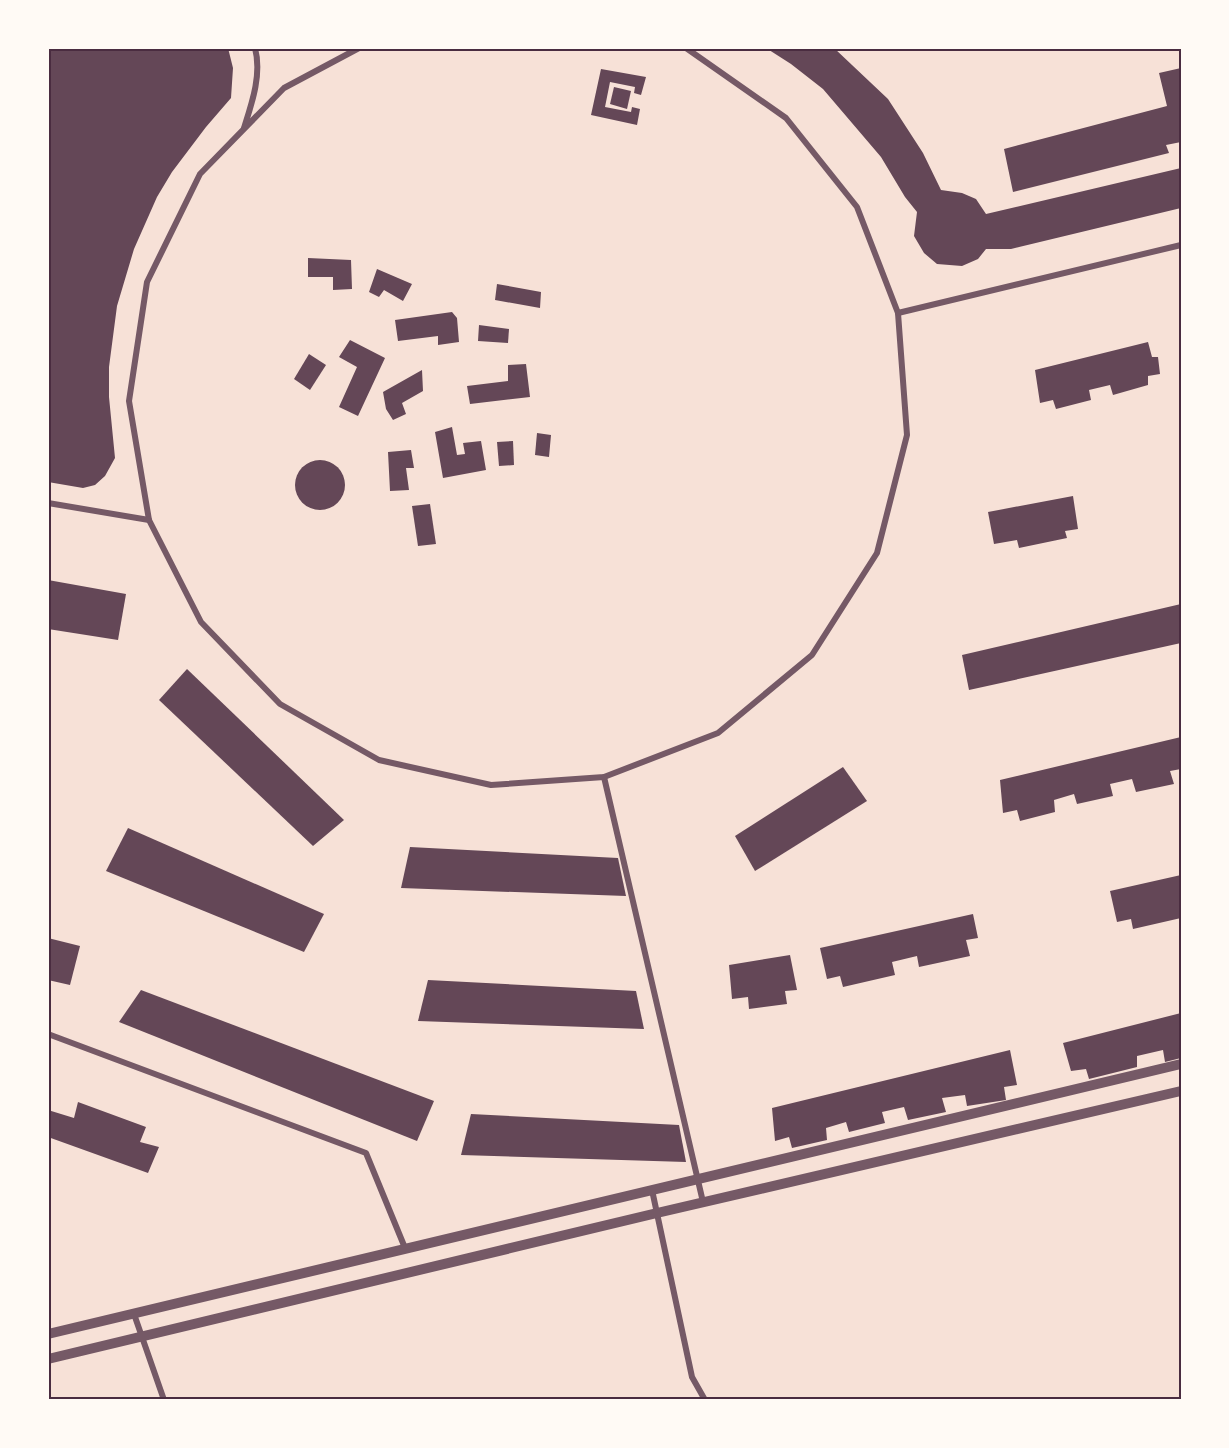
<svg xmlns="http://www.w3.org/2000/svg" width="1229" height="1448" font-family="'DejaVu Sans',sans-serif">
<style>
.building{fill:#644757}
.lines{fill:none;stroke-linecap:round;stroke-linejoin:round}
.minor{stroke:#755966;stroke-width:6}
.tertiary{stroke:#755966;stroke-width:10}
.neatline{fill:none;stroke:#4a2c40;stroke-width:2}
</style>
<rect width="100%" height="100%" fill="#f7e1d7"/>
<g class="building">
<polygon points="48,48 228,48 233,68 231,98 206,127 172,172 157,197 134,249 117,306 109,367 109,397 115,458 105,476 95,485 83,488 48,482"/>
<polygon points="766,48 834,48 888,99 923,153 941,190 962,193 976,199 986,214 1181,168 1181,208 1011,249 986,249 978,259 962,266 937,264 924,253 914,236 917,212 905,197 881,157 823,89 791,64"/>
<polygon points="1181,68 1181,142 1166,145 1169,153 1013,192 1004,149 1167,106 1159,73"/>
<polygon points="601,69 646,77 641,95 634,93 635,87 610,82 605,107 631,112 632,107 640,109 637,125 591,115"/>
<polygon points="614,87 631,91 627,109 610,104"/>
<polygon points="308,258 351,260 352,289 333,290 333,277 308,277"/>
<polygon points="377,269 412,284 403,301 384,290 379,297 369,292"/>
<polygon points="497,284 541,292 540,308 495,300"/>
<polygon points="452,312 457,318 459,342 438,345 438,336 398,341 395,320"/>
<polygon points="479,325 509,329 508,343 478,341"/>
<polygon points="350,340 385,358 358,416 339,407 357,367 339,357"/>
<polygon points="1148,342 1152,357 1158,357 1160,374 1148,376 1148,385 1113,395 1110,385 1089,390 1091,400 1056,409 1053,400 1040,403 1035,370"/>
<polygon points="309,354 326,365 310,390 294,379"/>
<polygon points="526,364 530,397 470,404 467,386 508,381 508,365"/>
<polygon points="422,370 423,391 402,403 406,414 393,420 386,409 383,392"/>
<polygon points="452,427 457,455 465,454 463,443 481,441 486,470 443,478 435,432"/>
<polygon points="537,433 551,435 549,457 535,455"/>
<polygon points="513,441 514,465 499,466 497,442"/>
<polygon points="411,450 414,468 406,468 409,490 390,491 388,452"/>
<circle cx="320" cy="485" r="25"/>
<polygon points="1073,496 1078,529 1065,531 1067,538 1019,548 1017,540 994,544 988,512"/>
<polygon points="430,504 436,544 418,546 412,506"/>
<polygon points="48,580 126,594 118,640 48,629"/>
<polygon points="1181,604 1181,643 969,690 962,655"/>
<polygon points="187,669 344,820 313,846 159,700"/>
<polygon points="1181,737 1181,769 1170,771 1174,784 1136,792 1132,779 1110,784 1113,796 1077,804 1074,794 1054,800 1055,812 1020,821 1017,810 1003,813 1000,780"/>
<polygon points="843,767 867,801 755,871 735,836"/>
<polygon points="128,828 324,914 304,952 106,871"/>
<polygon points="410,847 618,858 626,896 401,888"/>
<polygon points="1181,875 1181,918 1133,929 1131,919 1117,922 1110,891"/>
<polygon points="973,914 978,938 966,940 970,956 919,967 917,956 892,962 895,975 843,987 840,976 827,979 820,948"/>
<polygon points="48,938 80,946 70,985 48,980"/>
<polygon points="790,955 797,990 785,991 787,1004 749,1009 748,997 732,999 729,965"/>
<polygon points="428,980 636,991 644,1029 418,1021"/>
<polygon points="141,990 434,1101 417,1141 119,1022"/>
<polygon points="1181,1013 1181,1058 1165,1062 1163,1050 1137,1056 1137,1067 1089,1079 1086,1069 1071,1071 1063,1043"/>
<polygon points="1010,1050 1017,1085 1004,1087 1006,1100 967,1106 965,1095 942,1098 946,1112 908,1120 904,1107 882,1112 885,1123 849,1132 846,1122 826,1128 827,1140 792,1148 789,1137 775,1141 772,1108"/>
<polygon points="78,1102 146,1127 140,1142 159,1147 148,1173 48,1137 48,1110 74,1118"/>
<polygon points="471,1114 679,1125 686,1162 461,1155"/>
</g>
<g class="lines">
<g class="minor">
<polyline points="359,48 284,88 200,174 147,282 129,401 149,520 201,622 280,704 379,760 491,785 604,777 718,733 812,655 877,553 907,435 898,313 857,207 786,118 686,48"/>
<path d="M244 128C252 103 262 74 255 48"/>
<polyline points="898,313 1181,245"/>
<polyline points="48,503 149,520"/>
<polyline points="604,777 703,1202"/>
<polyline points="48,1034 366,1153 405,1248"/>
<polyline points="652,1190 692,1377 705,1400"/>
<polyline points="134,1314 164,1400"/>
</g>
<g class="tertiary">
<polyline points="48,1334 1181,1064"/>
<polyline points="48,1359 657,1213 1181,1091"/>
</g>
</g>
<rect width="1229" height="1448" fill="none" stroke="#fffaf5" stroke-width="99"/>
<rect x="50" y="50" width="1130" height="1348" class="neatline"/>
</svg>
